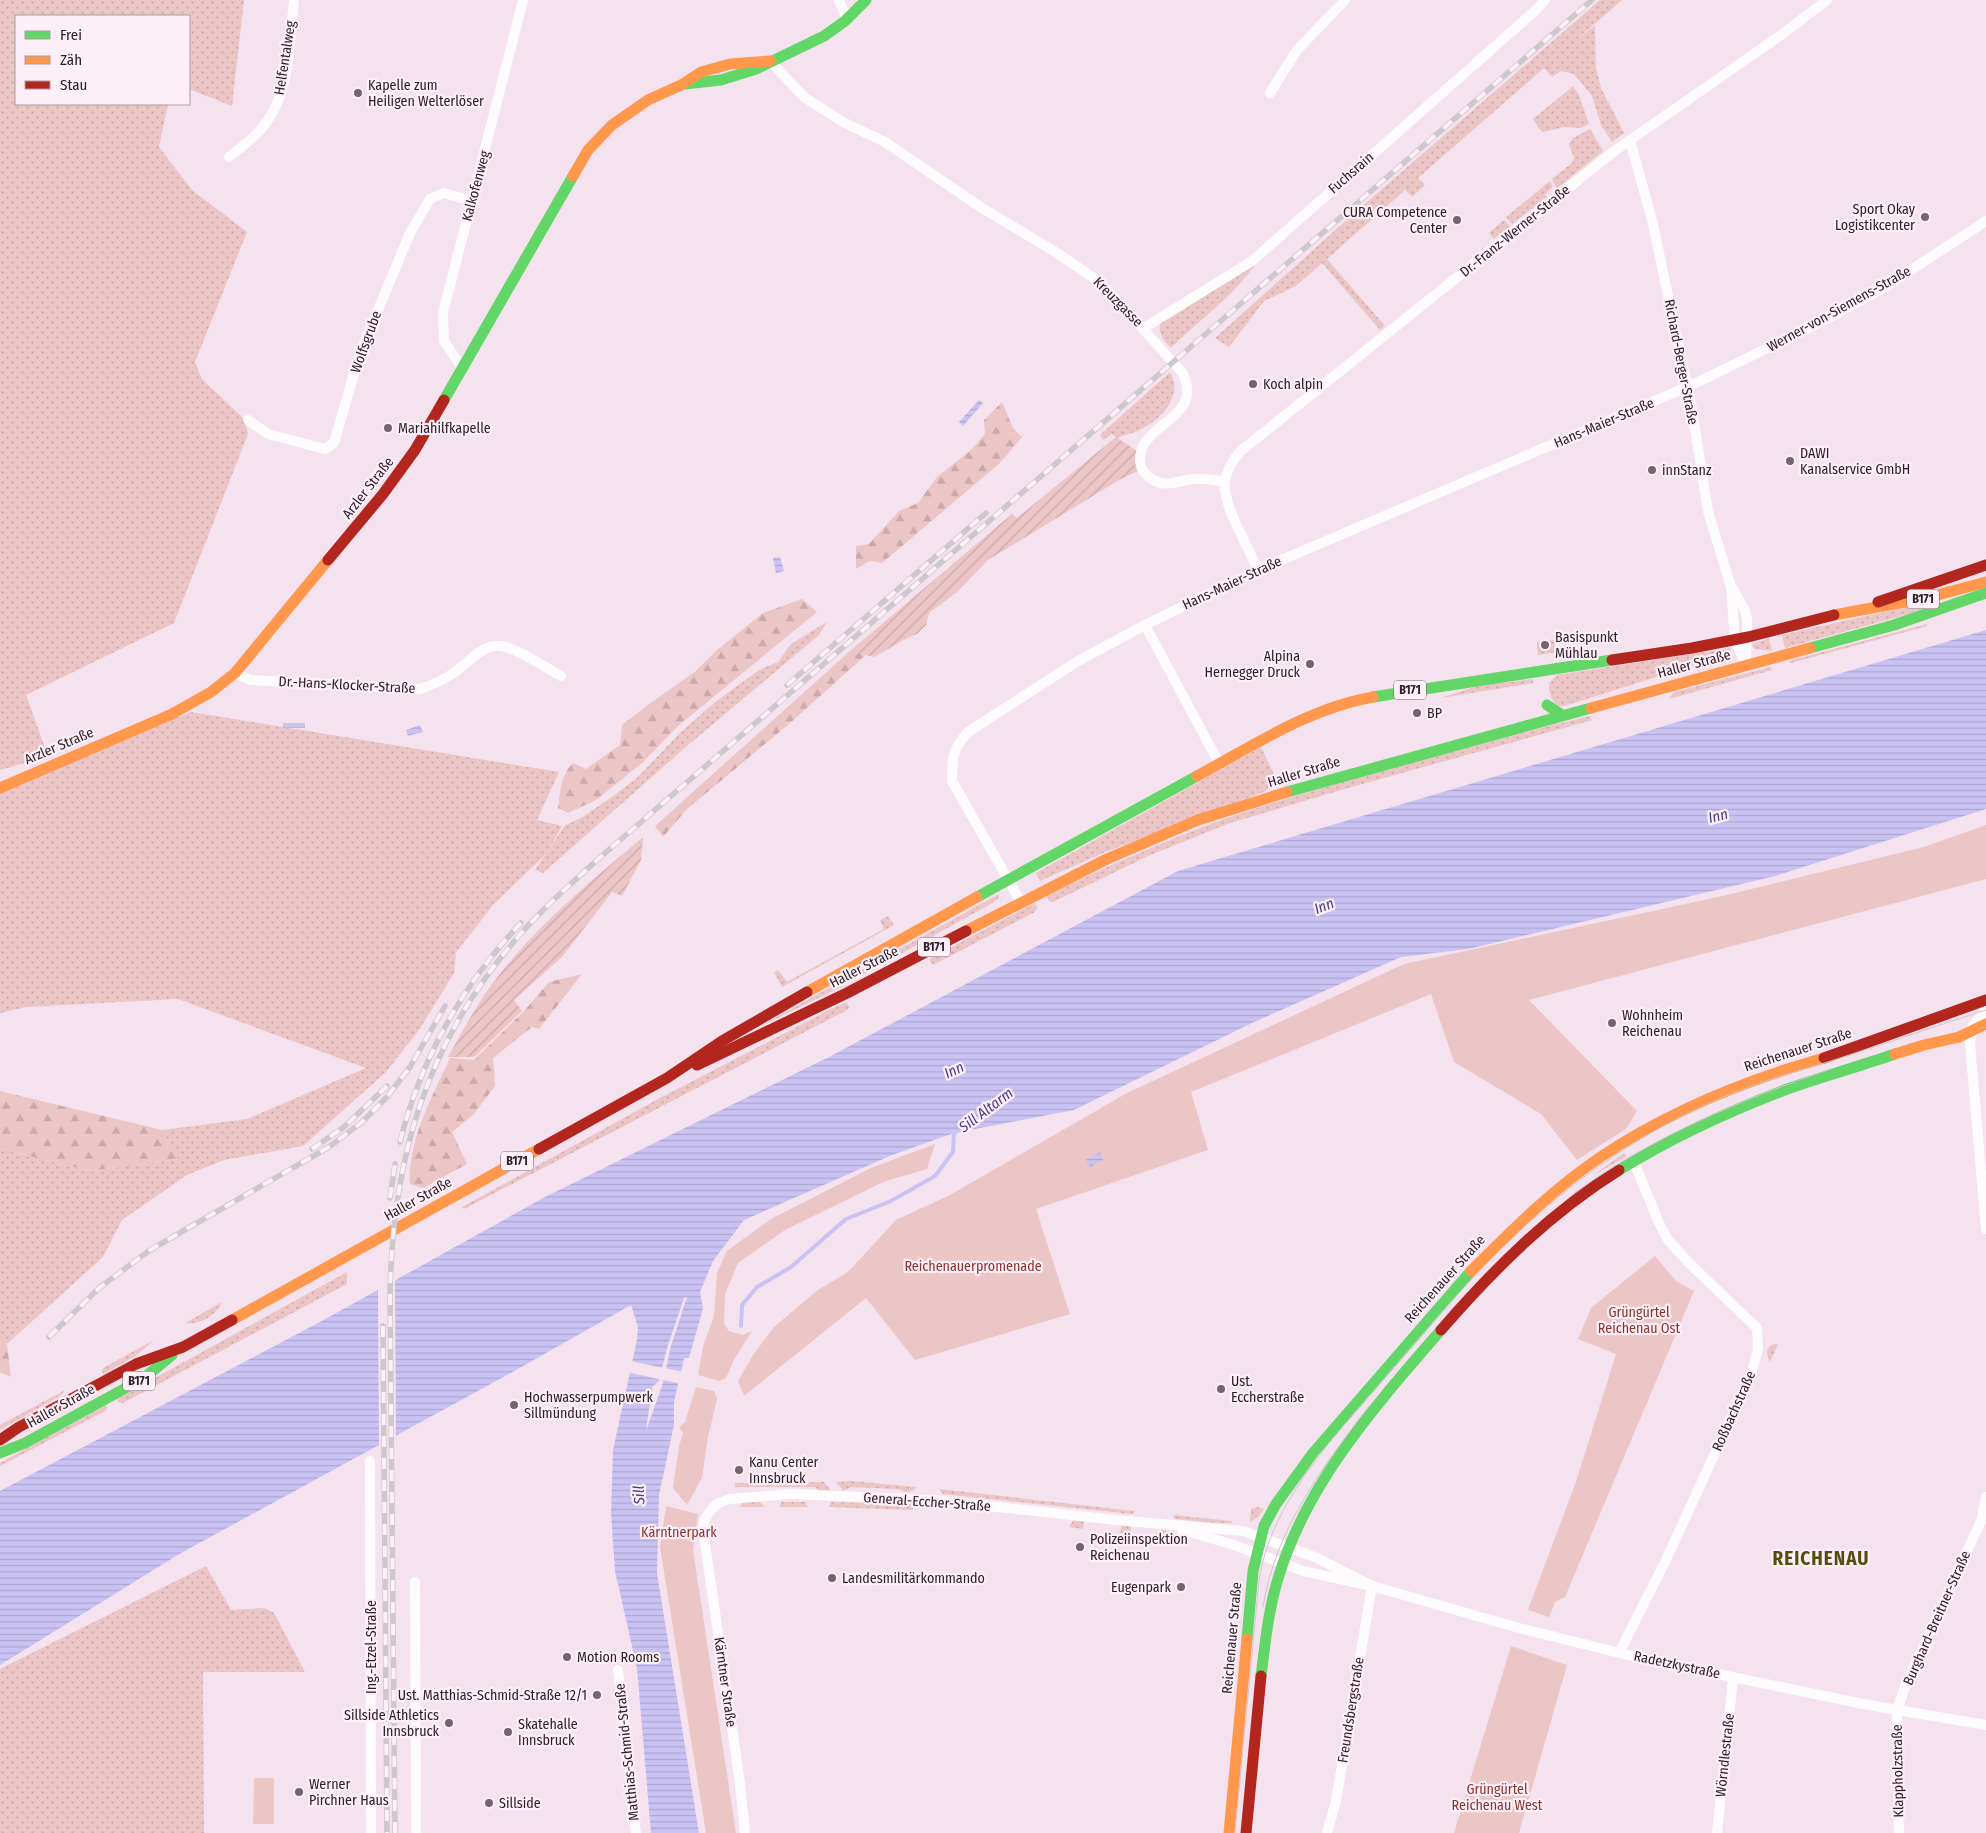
<svg xmlns="http://www.w3.org/2000/svg" width="1986" height="1833" font-family="'Fira Sans Condensed',sans-serif">
<style>
.grass{fill:url(#grass-dots)}
.forest{fill:url(#forest-firs)}
.park{fill:#ecc5c6}
.garden{fill:url(#garden-furrows)}
.water{fill:url(#water-rules);fill-rule:evenodd}
.pier{fill:#f5e2ef}
.lines{fill:none;stroke-linecap:round;stroke-linejoin:round}
.stream{stroke:#cac2f2;stroke-width:4}
.street{stroke:#fefbfd;stroke-width:10}
.fast{stroke:#63d668;stroke-width:11}
.slow{stroke:#ff974d;stroke-width:11}
.jam{stroke:#b3261e;stroke-width:11}
.tram{stroke:#ccc8cb;stroke-width:1}
.rail-casing{stroke:#ccc8cb;stroke-width:5.5}
.rail{stroke:#fdeff8;stroke-width:4;stroke-dasharray:11;stroke-linecap:butt}
.poi-dot{fill:#73656e;stroke:#fdeff8;stroke-width:2}
.labels{text-anchor:middle;dominant-baseline:central;stroke-width:4.5;stroke-linejoin:round;paint-order:stroke}
.shield{fill:#fdeff8;stroke:#6b5f67;stroke-width:1}
.shield-label{font-size:12px;font-weight:bold;fill:#2d2129}
.street-label{font-size:14px;fill:#2d2129;stroke:#fdeff8}
.poi-label{font-size:14px;fill:#2d2129;stroke:#fdeff8;text-anchor:start}
.park-label{font-size:14px;fill:#8a332a;stroke:#fdeff8}
.water-label{font-size:15px;font-style:italic;fill:#483d89;stroke:#fdeff8}
.district-label{font-size:19px;font-weight:bold;letter-spacing:1px;fill:#524e0f;stroke:#fdeff8}
</style>
<defs>
<pattern id="grass-dots" width="8" height="8" patternUnits="userSpaceOnUse" patternTransform="scale(1.25)"><rect width="8" height="8" fill="#ecc5c6"/><path d="M2 2h.1M6 6h.1" fill="none" stroke="#cba9aa" stroke-width="1.8" stroke-linecap="round"/></pattern>
<pattern id="forest-firs" width="22" height="20" patternUnits="userSpaceOnUse" patternTransform="scale(1.25)"><rect width="22" height="20" fill="#ecc5c6"/><path d="M5 1l3.5 6h-7zM16 11l3.5 6h-7z" fill="#cba9aa"/></pattern>
<pattern id="garden-furrows" width="10" height="10" patternUnits="userSpaceOnUse" patternTransform="scale(1.25)"><rect width="10" height="10" fill="#ecc5c6"/><path d="M-1 1l2-2M0 10L10 0M9 11l2-2" fill="none" stroke="#cba9aa"/></pattern>
<pattern id="water-rules" width="6" height="5" patternUnits="userSpaceOnUse" patternTransform="scale(1.25)"><rect width="6" height="5" fill="#cac2f2"/><path d="M0 2.5h6" fill="none" stroke="#aea6d0"/></pattern>
</defs>
<rect width="100%" height="100%" fill="#f5e2ef"/>
<g class="grass">
<polygon points="0,0 244,0 232,106 189,89 189,16 16,16 16,104 168,104 159,147 192,190 247,232 195,362 202,379 244,419 248,434 174,623 26,695 48,756 0,770"/>
<polygon points="1600,0 1622,0 1574,42 1595,25 1596,68 1601,88 1624,133 1612,142 1601,125 1592,96 1574,74 1561,71 1552,77 1544,68 1418,178 1425,185 1412,197 1405,190 1327,259 1385,326 1380,330 1322,263 1296,286 1264,301 1229,347 1215,338 1359,209"/>
<polygon points="1573,86 1579,95 1589,124 1581,128 1564,127 1544,132 1541,131 1533,119"/>
<polygon points="1590,129 1603,151 1555,190 1556,187 1552,179 1572,163 1574,158 1569,144 1573,138"/>
<polygon points="1550,181 1553,187 1545,194 1547,197 1512,224 1506,217"/>
<polygon points="1504,220 1510,226 1494,239 1489,233"/>
<path d="M1257 262C1234 296 1200 319 1171 348 1164 340 1158 335 1160 323Z"/>
<path d="M1170 372C1182 394 1166 414 1147 426 1138 432 1127 434 1117 438L1112 434 1103 440 1100 435Z"/>
<polygon points="1924,603 1941,605 1785,648 1782,635"/>
<polygon points="827,622 819,635 687,746 543,873 535,870 565,825 581,818 612,797 639,776 680,733 714,703 759,670 778,662 791,644"/>
<polygon points="1927,624 1927,626 1791,663 1789,661"/>
<polygon points="1769,638 1772,651 1755,649 1751,645"/>
<polygon points="1554,640 1556,652 1538,655 1537,642"/>
<path d="M1731 648 1729 652 1720 657 1564 706H1558C1551 701 1549 693 1549 683L1557 675Z"/>
<polygon points="1771,667 1772,670 1669,699 1674,692"/>
<polygon points="1533,679 1533,683 1441,698 1477,686"/>
<polygon points="191,712 559,772 537,820 562,826 546,854 493,905 415,1005 456,953 454,973 419,1030 386,1072 303,1146 224,1160 187,1175 122,1220 103,1257 7,1344 0,1341 0,1149 90,1171 178,1159 162,1130 247,1119 366,1068 178,999 26,1007 0,1013 0,789"/>
<path d="M1590 716 1592 720 1589 721 1348 788 1230 823 1148 856 1053 902 1049 901 1047 896C1105 867 1164 841 1224 819 1331 782 1443 755 1552 725Z"/>
<polygon points="1261,747 1277,781 1264,792 1103,853 1040,881 1036,873"/>
<polygon points="999,894 998,899 989,905 839,988 757,1028"/>
<polygon points="1035,903 1037,908 1035,912 933,965 929,959"/>
<polygon points="888,916 894,925 782,987 774,972 778,970 787,982 884,929 880,920"/>
<polygon points="847,1002 849,1008 847,1010 464,1209 462,1207 660,1098 833,1008"/>
<polygon points="1624,1153 1626,1155 1624,1158 1592,1176"/>
<polygon points="347,1272 347,1284 123,1403 118,1402 117,1399"/>
<path d="M222 1302C216 1316 200 1325 185 1323Z"/>
<polygon points="154,1340 137,1355 103,1374 102,1371 103,1368"/>
<path d="M1775 1344H1778L1770 1362C1766 1354 1765 1347 1775 1344Z"/>
<polygon points="65,1390 60,1396 0,1430 0,1425"/>
<polygon points="106,1405 107,1408 105,1411 0,1466 0,1463"/>
<polygon points="851,1481 917,1487 912,1491 907,1493 898,1489 851,1487 843,1491 836,1482"/>
<polygon points="824,1482 831,1491 820,1491 815,1487 735,1487 735,1483"/>
<polygon points="939,1489 1135,1511 1132,1514 943,1494"/>
<polygon points="744,1502 760,1502 765,1507 739,1507"/>
<polygon points="781,1502 805,1502 808,1507 780,1507"/>
<polygon points="831,1502 913,1504 913,1510 829,1507"/>
<polygon points="1258,1507 1264,1509 1259,1516 1250,1522 1251,1509"/>
<polygon points="1173,1515 1231,1521 1232,1523 1216,1523 1175,1519"/>
<polygon points="1074,1519 1084,1521 1083,1529 1069,1527"/>
<polygon points="1122,1525 1131,1527 1131,1534 1119,1533"/>
<polygon points="1165,1530 1186,1540 1157,1537 1160,1531"/>
<polygon points="206,1566 231,1610 264,1608 274,1613 305,1672 203,1672 204,1833 0,1833 0,1669"/>
</g>
<g class="forest">
<polygon points="1002,402 1013,428 1022,437 1000,463 882,563 870,561 856,569 856,546 869,544 899,511 918,503 937,477 971,450 985,434 984,420"/>
<path d="M802 599 817 612 678 726 641 764 596 800 568 813 558 808C560 793 561 774 573 763L586 769 620 745 622 725 649 704 696 671 717 650 763 613Z"/>
<polygon points="850,651 866,655 789,724 687,809 663,837 655,826"/>
<path d="M582 974 539 1029 532 1027 493 1058 495 1086 473 1115 452 1132 467 1164 423 1188 410 1184C407 1142 433 1095 450 1058L474 1060 524 1011 549 982Z"/>
<polygon points="0,1091 162,1130 178,1159 90,1171 0,1149"/>
<polygon points="0,1341 7,1344 11,1377 0,1372"/>
</g>
<g class="park">
<polygon points="1986,825 1986,879 1529,1000 1637,1111 1626,1129 1577,1160 1541,1114 1454,1062 1431,994 1191,1092 1208,1150 1036,1209 1070,1314 915,1360 866,1298 744,1396 738,1381 753,1355 774,1327 818,1290 848,1272 896,1220 950,1195 1127,1093 1404,964 1718,897 1924,847"/>
<polygon points="935,1144 927,1169 883,1182 785,1230 738,1263 725,1294 724,1324 729,1331 743,1335 752,1331 735,1358 726,1378 719,1381 698,1375 703,1347 714,1316 717,1273 727,1251 771,1219 871,1168"/>
<polygon points="1655,1256 1676,1281 1694,1291 1565,1597 1555,1602 1549,1617 1528,1610 1576,1482 1616,1354 1578,1339 1591,1308"/>
<polygon points="696,1387 714,1391 717,1399 708,1437 702,1478 687,1505 673,1488 679,1446 683,1433 679,1427 685,1422"/>
<polygon points="666,1506 698,1514 693,1550 736,1833 706,1833 660,1547"/>
<polygon points="1511,1646 1567,1665 1519,1833 1454,1833"/>
<polygon points="254,1778 274,1778 274,1824 253,1824"/>
</g>
<g class="garden">
<polygon points="1116,437 1140,453 1142,469 1119,480 988,560 957,592 929,613 926,625 917,634 909,637 874,657 850,651 1012,514 1017,518"/>
<path d="M643 837 641 860 622 896 612 892 562 957 514 1000 522 1011 474 1057H448C463 1031 477 1003 496 979 538 924 591 881 643 837Z"/>
</g>
<g class="water">
<polygon points="979,400 983,403 963,426 959,422"/>
<polygon points="780,557 784,571 776,573 773,558"/>
<path d="M1986 630V809L1775 876 1468 949 1401 957 1252 1023 1074 1110 954 1133 892 1155 744 1220 713 1261 700 1292 703 1308 689 1358H684L674 1402V1425L659 1495 657 1573 699 1833H651L637 1668 615 1571 611 1513 613 1450 637 1340 638 1327 631 1305 507 1375 181 1553 0 1665V1491L320 1322 545 1197 829 1057 1178 871ZM687 1297 671 1346 662 1386 646 1431 652 1387 659 1381 667 1348 684 1298Z"/>
<rect x="283" y="723" width="22" height="5"/>
<polygon points="420,725 423,732 408,736 406,730"/>
<polygon points="1100,1152 1103,1160 1090,1167 1086,1160"/>
</g>
<g class="pier">
<polygon points="395,1278 396,1436 379,1445 378,1287"/>
<polygon points="630,1361 684,1372 681,1384 627,1372"/>
</g>
<g class="lines">
<polyline class="stream" points="741,1326 742,1305 757,1287 791,1267 846,1219 891,1201 935,1176 953,1152 954,1133 957,1131"/>
<g class="street">
<polyline points="839,0 847,19"/>
<path d="M770 61 804 97 843 122 885 142 982 208 1057 253 1101 283 1182 372C1187 382 1189 392 1185 402 1174 425 1138 432 1140 462 1141 470 1146 476 1153 480 1168 488 1179 480 1194 479 1205 478 1215 480 1225 482"/>
<polyline points="1270,93 1297,50 1345,0"/>
<polyline points="1630,140 1653,224 1671,310 1691,404 1708,511 1730,584 1745,610 1747,619 1746,665"/>
<path d="M229 157C240 148 252 140 261 129 291 95 289 43 294 0"/>
<polyline points="1144,328 1252,261 1536,10 1545,0"/>
<polyline points="462,368 444,341 443,313 523,0"/>
<polyline points="248,420 268,434 325,449 334,443 360,353 410,233 430,199 444,193 472,201"/>
<path d="M1258 570C1251 556 1245 542 1238 528 1224 498 1216 477 1242 450L1613 152 1781 35 1827 0"/>
<polyline points="1731,587 1735,640 1746,665"/>
<polyline points="1145,625 1219,763"/>
<path d="M235 673 250 680 420 689C432 685 442 681 452 674 466 665 483 643 501 646 517 648 546 668 561 676"/>
<path d="M1021 902 952 781C952 758 952 750 968 732L1078 661 1145 625 1258 570 1694 384 1819 323 1885 287 1986 221"/>
<polyline points="1986,1009 1973,1026 1970,1044 1986,1229"/>
<polyline points="370,1461 371,1833"/>
<polyline points="1182,1530 1231,1544 1303,1571 1372,1586 1519,1628 1636,1657 1863,1704 1986,1725"/>
<polyline points="415,1582 416,1833"/>
<polyline points="1619,1653 1665,1562 1751,1375 1758,1349 1757,1328 1690,1264 1668,1240 1659,1223 1634,1162"/>
<polyline points="618,1670 636,1833"/>
<polyline points="745,1833 740,1783 703,1530 705,1519 711,1510 717,1504 729,1499 791,1494 933,1500 1116,1520 1243,1531 1317,1558 1372,1586"/>
<polyline points="1327,1833 1336,1801 1372,1586"/>
<polyline points="1717,1833 1733,1678"/>
<polyline points="1899,1833 1897,1710 1906,1684 1981,1521 1986,1497"/>
</g>
<g class="fast">
<polyline points="685,84 721,80 756,69 824,36 845,21 866,0"/>
<polyline points="444,400 573,176"/>
<polyline points="1810,648 1894,625 1986,593"/>
<polyline points="1373,697 1612,660"/>
<polyline points="1547,705 1562,715"/>
<polyline points="1287,792 1591,708"/>
<polyline points="977,897 1197,776"/>
<path d="M1619 1170C1673 1137 1731 1110 1790 1088 1825 1076 1860 1066 1895 1054"/>
<polyline points="0,1453 25,1443 144,1378 172,1355"/>
<polyline points="1247,1639 1253,1571 1264,1526 1276,1504 1313,1453 1471,1271"/>
<path d="M1261 1676C1265 1645 1268 1613 1277 1582 1305 1484 1376 1405 1441 1330"/>
</g>
<g class="slow">
<polyline points="573,176 588,150 612,125 648,100 681,85 701,72 730,64 770,61"/>
<polyline points="1834,615 1926,598 1986,582"/>
<polyline points="1591,708 1810,648"/>
<path d="M1197 776C1253 746 1309 708 1373 697"/>
<polyline points="0,788 172,714 211,692 235,673 328,560"/>
<polyline points="966,931 1107,859 1198,820 1287,792"/>
<polyline points="807,992 977,897"/>
<polyline points="1895,1054 1924,1045 1959,1037 1986,1024"/>
<path d="M1471 1271C1512 1230 1554 1188 1602 1156 1670 1111 1746 1080 1824 1058"/>
<polyline points="232,1320 539,1149"/>
<polyline points="1229,1833 1247,1639"/>
</g>
<g class="jam">
<polyline points="328,560 383,494 415,450 444,400"/>
<polyline points="1878,602 1986,565"/>
<polyline points="1612,660 1692,648 1748,637 1834,615"/>
<polyline points="1824,1058 1986,1000"/>
<polyline points="697,1065 847,993 966,931"/>
<polyline points="539,1149 667,1078 722,1041 807,992"/>
<path d="M1441 1330C1494 1269 1550 1213 1619 1170"/>
<polyline points="0,1440 19,1427 136,1364 183,1347 232,1320"/>
<polyline points="1246,1833 1261,1676"/>
</g>
<g class="tram">
<path d="M1573 1194C1651 1137 1741 1100 1831 1069"/>
<path d="M1263 1607C1275 1530 1323 1466 1369 1406"/>
<path d="M1235 1833 1259 1581C1269 1508 1328 1443 1375 1389 1449 1303 1521 1216 1617 1154 1661 1125 1711 1100 1760 1083 1784 1074 1810 1068 1834 1060 1885 1044 1935 1026 1986 1010"/>
</g>
<defs>
<g id="rail">
<polyline points="787,685 986,513"/>
<path d="M400 1142C420 1061 463 983 521 923"/>
<polyline points="312,1149 344,1127 387,1086"/>
<polyline points="390,1198 395,1164"/>
<polyline points="383,1326 387,1833"/>
<polyline points="49,1337 99,1288 150,1250 329,1147 362,1122 387,1097 410,1067 445,1006"/>
<path d="M395 1833 390 1296C392 1159 426 1043 517 938 543 908 574 881 604 854L1592 0"/>
</g>
</defs>
<use href="#rail" class="rail-casing"/>
<use href="#rail" class="rail"/>
</g>
<g class="poi-dot">
<circle cx="358" cy="93" r="5"/>
<circle cx="1925" cy="217" r="5"/>
<circle cx="1457" cy="220" r="5"/>
<circle cx="1253" cy="384" r="5"/>
<circle cx="388" cy="428" r="5"/>
<circle cx="1790" cy="461" r="5"/>
<circle cx="1652" cy="470" r="5"/>
<circle cx="1545" cy="645" r="5"/>
<circle cx="1310" cy="664" r="5"/>
<circle cx="1417" cy="713" r="5"/>
<circle cx="1612" cy="1023" r="5"/>
<circle cx="1221" cy="1389" r="5"/>
<circle cx="514" cy="1405" r="5"/>
<circle cx="739" cy="1470" r="5"/>
<circle cx="1080" cy="1547" r="5"/>
<circle cx="832" cy="1578" r="5"/>
<circle cx="1181" cy="1587" r="5"/>
<circle cx="567" cy="1657" r="5"/>
<circle cx="597" cy="1695" r="5"/>
<circle cx="449" cy="1723" r="5"/>
<circle cx="508" cy="1732" r="5"/>
<circle cx="299" cy="1792" r="5"/>
<circle cx="489" cy="1803" r="5"/>
</g>
<g class="labels">
<g class="shield">
<rect x="1907" y="589.5" width="32" height="19" rx="4"/>
<rect x="1394" y="680.5" width="32" height="19" rx="4"/>
<rect x="918" y="937.5" width="32" height="19" rx="4"/>
<rect x="501" y="1151.5" width="32" height="19" rx="4"/>
<rect x="123" y="1371.5" width="32" height="19" rx="4"/>
</g>
<g class="shield-label">
<text x="1923" y="599">B171</text>
<text x="1410" y="690">B171</text>
<text x="934" y="947">B171</text>
<text x="517" y="1161">B171</text>
<text x="139" y="1381">B171</text>
</g>
<g class="street-label">
<text transform="translate(285 58) rotate(-81)">Helfentalweg</text>
<text transform="translate(1351 173) rotate(-41)">Fuchsrain</text>
<text transform="translate(476 186) rotate(-75)">Kalkofenweg</text>
<text transform="translate(1515 231) rotate(-39)">Dr.-Franz-Werner-Straße</text>
<text transform="translate(1118 302) rotate(45)">Kreuzgasse</text>
<text transform="translate(1839 309) rotate(-29)">Werner-von-Siemens-Straße</text>
<text transform="translate(366 342) rotate(-70)">Wolfsgrube</text>
<text transform="translate(1681 362) rotate(79)">Richard-Berger-Straße</text>
<text transform="translate(1604 423) rotate(-23)">Hans-Maier-Straße</text>
<text transform="translate(368 488) rotate(-52)">Arzler Straße</text>
<text transform="translate(1232 583) rotate(-25)">Hans-Maier-Straße</text>
<text transform="translate(1694 664) rotate(-15)">Haller Straße</text>
<text transform="translate(347 685) rotate(3)">Dr.-Hans-Klocker-Straße</text>
<text transform="translate(59 746) rotate(-23)">Arzler Straße</text>
<text transform="translate(1304 772) rotate(-17)">Haller Straße</text>
<text transform="translate(864 967) rotate(-27)">Haller Straße</text>
<text transform="translate(1798 1050) rotate(-18)">Reichenauer Straße</text>
<text transform="translate(418 1199) rotate(-29)">Haller Straße</text>
<text transform="translate(1445 1279) rotate(-48)">Reichenauer Straße</text>
<text transform="translate(61 1406) rotate(-29)">Haller Straße</text>
<text transform="translate(1734 1411) rotate(-66)">Roßbachstraße</text>
<text transform="translate(927 1502) rotate(4)">General-Eccher-Straße</text>
<text transform="translate(1937 1618) rotate(-66)">Burghard-Breitner-Straße</text>
<text transform="translate(1232 1638) rotate(-85)">Reichenauer Straße</text>
<text transform="translate(371 1647) rotate(-90)">Ing.-Etzel-Straße</text>
<text transform="translate(1677 1665) rotate(12)">Radetzkystraße</text>
<text transform="translate(725 1682) rotate(82)">Kärntner Straße</text>
<text transform="translate(1351 1710) rotate(-81)">Freundsbergstraße</text>
<text transform="translate(627 1752) rotate(-96)">Matthias-Schmid-Straße</text>
<text transform="translate(1725 1755) rotate(-84)">Wörndlestraße</text>
<text transform="translate(1898 1771) rotate(-91)">Klappholzstraße</text>
</g>
<g class="poi-label">
<text x="368" y="85">Kapelle zum<tspan x="368" dy="16">Heiligen Welterlöser</tspan></text>
<text x="1915" y="209" text-anchor="end">Sport Okay<tspan x="1915" dy="16">Logistikcenter</tspan></text>
<text x="1447" y="212" text-anchor="end">CURA Competence<tspan x="1447" dy="16">Center</tspan></text>
<text x="1263" y="384">Koch alpin</text>
<text x="398" y="428">Mariahilfkapelle</text>
<text x="1800" y="453">DAWI<tspan x="1800" dy="16">Kanalservice GmbH</tspan></text>
<text x="1662" y="470">innStanz</text>
<text x="1555" y="637">Basispunkt<tspan x="1555" dy="16">Mühlau</tspan></text>
<text x="1300" y="656" text-anchor="end">Alpina<tspan x="1300" dy="16">Hernegger Druck</tspan></text>
<text x="1427" y="713">BP</text>
<text x="1622" y="1015">Wohnheim<tspan x="1622" dy="16">Reichenau</tspan></text>
<text x="1231" y="1381">Ust.<tspan x="1231" dy="16">Eccherstraße</tspan></text>
<text x="524" y="1397">Hochwasserpumpwerk<tspan x="524" dy="16">Sillmündung</tspan></text>
<text x="749" y="1462">Kanu Center<tspan x="749" dy="16">Innsbruck</tspan></text>
<text x="1090" y="1539">Polizeiinspektion<tspan x="1090" dy="16">Reichenau</tspan></text>
<text x="842" y="1578">Landesmilitärkommando</text>
<text x="1171" y="1587" text-anchor="end">Eugenpark</text>
<text x="577" y="1657">Motion Rooms</text>
<text x="587" y="1695" text-anchor="end">Ust. Matthias-Schmid-Straße 12/1</text>
<text x="439" y="1715" text-anchor="end">Sillside Athletics<tspan x="439" dy="16">Innsbruck</tspan></text>
<text x="518" y="1724">Skatehalle<tspan x="518" dy="16">Innsbruck</tspan></text>
<text x="309" y="1784">Werner<tspan x="309" dy="16">Pirchner Haus</tspan></text>
<text x="499" y="1803">Sillside</text>
</g>
<g class="park-label">
<text x="973" y="1266">Reichenauerpromenade</text>
<text x="1639" y="1312">Grüngürtel<tspan x="1639" dy="16">Reichenau Ost</tspan></text>
<text x="679" y="1532">Kärntnerpark</text>
<text x="1497" y="1789">Grüngürtel<tspan x="1497" dy="16">Reichenau West</tspan></text>
</g>
<g class="water-label">
<text transform="translate(1718 816) rotate(-14)">Inn</text>
<text transform="translate(1324 906) rotate(-21)">Inn</text>
<text transform="translate(954 1070) rotate(-25)">Inn</text>
<text transform="translate(986 1110) rotate(-37)">Sill Altarm</text>
<text transform="translate(639 1495) rotate(-93)">Sill</text>
</g>
<g class="district-label">
<text x="1821" y="1558">REICHENAU</text>
</g>
</g>
<rect x="15" y="15" width="175" height="90" fill="#fdeff8" stroke="#aa9da5"/>
<rect x="25" y="31" width="25" height="8" fill="#63d668" stroke="#aa9da5"/>
<text x="60" y="40" font-size="15" fill="#2d2129">Frei</text>
<rect x="25" y="56" width="25" height="8" fill="#ff974d" stroke="#aa9da5"/>
<text x="60" y="65" font-size="15" fill="#2d2129">Zäh</text>
<rect x="25" y="81" width="25" height="8" fill="#b3261e" stroke="#aa9da5"/>
<text x="60" y="90" font-size="15" fill="#2d2129">Stau</text>
</svg>
